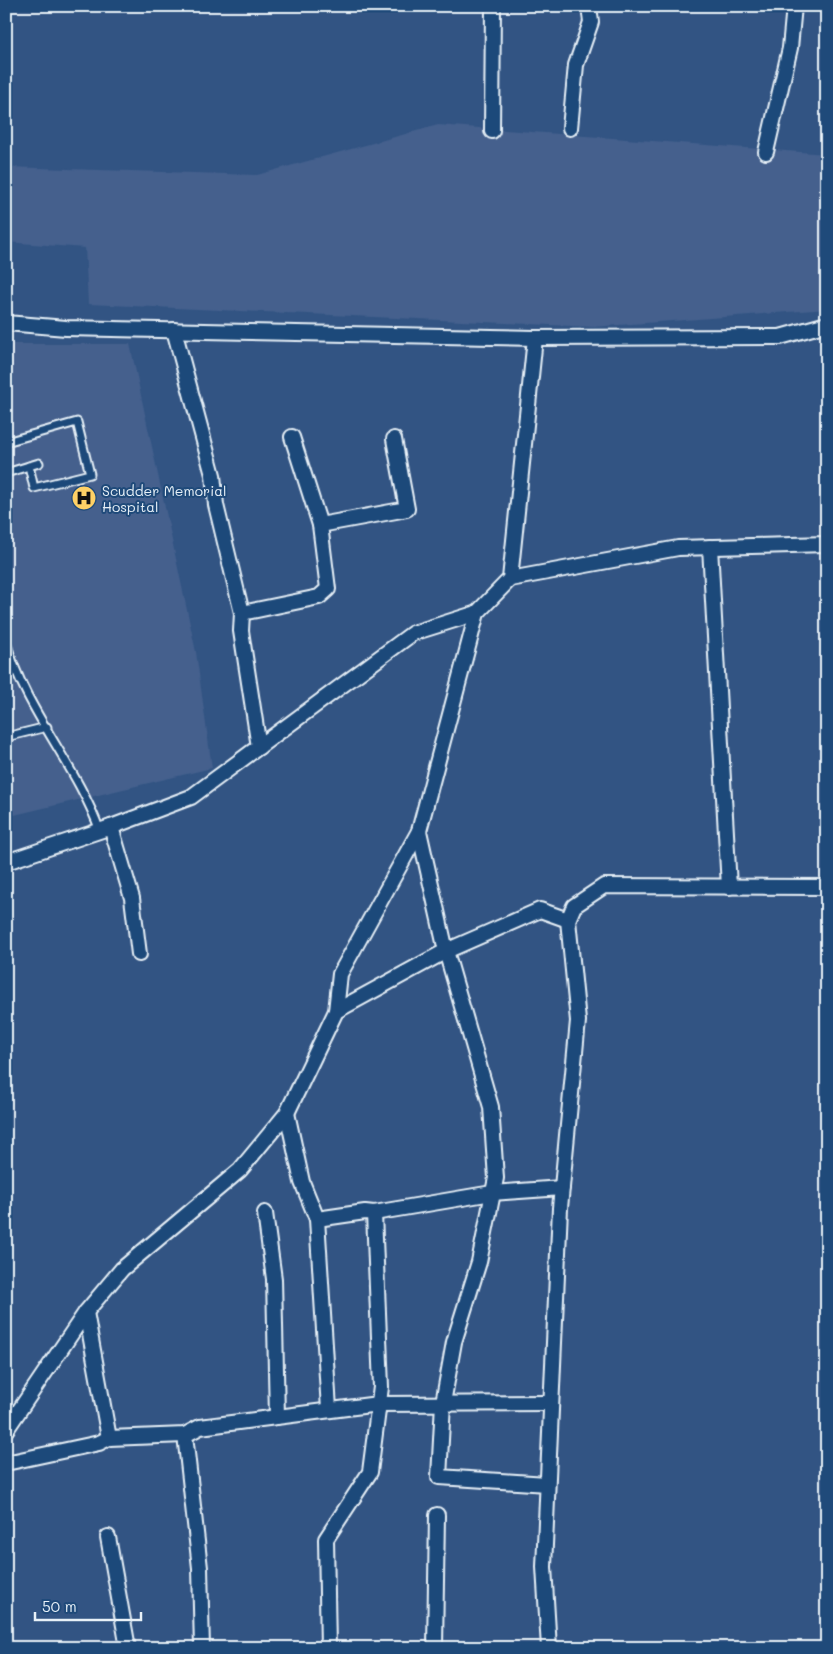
<svg xmlns="http://www.w3.org/2000/svg" width="833" height="1654" font-family="Mali,sans-serif">
<style>
.built{fill:#44608d}
.lines{fill:none;stroke-linecap:round;stroke-linejoin:round}
.service-casing{stroke:#e8f1f8;stroke-width:11}
.minor-casing{stroke:#e8f1f8;stroke-width:18}
.service{stroke:#1f4a7a;stroke-width:7}
.minor{stroke:#1f4a7a;stroke-width:14}
.labels{text-anchor:middle;dominant-baseline:central;stroke-width:4;stroke-linejoin:round;paint-order:stroke}
.poi-label{font-size:14px;fill:#e8f1f8;stroke:#1f4a7a;text-anchor:start}
</style>
<rect width="100%" height="100%" fill="#325483"/>
<filter id="ink" filterUnits="userSpaceOnUse"><feTurbulence type="fractalNoise" baseFrequency=".02" numOctaves="2"/><feDisplacementMap in="SourceGraphic" scale="10" xChannelSelector="R" yChannelSelector="G"/><feConvolveMatrix kernelMatrix="1 2 1 2 8 2 1 2 1" color-interpolation-filters="sRGB"/></filter>
<g filter="url(#ink)">
<g class="built">
<polygon points="438,125 827,154 827,309 593,327 88,304 85,248 6,242 6,167 257,175"/>
<polygon points="6,344 130,344 196,652 212,768 6,817"/>
</g>
<g class="lines">
<defs>
<g id="service">
<polyline points="6,442 77,422 90,474 34,488 29,466"/>
<polyline points="6,473 39,463"/>
<path d="M6 641C24 709 76 764 100 831"/>
<polyline points="6,737 47,727"/>
</g>
<g id="minor">
<polyline points="570,128 576,65 591,22 589,6"/>
<polyline points="492,131 493,6"/>
<polyline points="766,152 790,48 794,6"/>
<polyline points="6,323 66,328 535,338 780,337 827,324"/>
<polyline points="174,330 213,475 216,505 242,613 241,631 259,747"/>
<polyline points="292,437 320,525 407,509 394,439"/>
<polyline points="710,547 729,887"/>
<polyline points="510,579 678,548 827,544"/>
<polyline points="242,613 319,597 328,589 320,525"/>
<polyline points="111,827 132,898 139,954"/>
<polyline points="419,831 446,951 491,1107 496,1178 479,1262 454,1342 443,1403 439,1477 547,1484"/>
<polyline points="6,862 111,827 191,797 413,633 477,613"/>
<polyline points="336,1011 446,951 540,910 568,920"/>
<polyline points="287,1113 302,1182 317,1219 329,1409"/>
<polyline points="265,1213 274,1279 277,1417"/>
<polyline points="317,1219 365,1212 374,1213 492,1193 562,1188"/>
<polyline points="86,1312 109,1438"/>
<polyline points="6,1430 86,1312 122,1269 240,1170 287,1113 336,1011 340,974 419,831 477,613 510,579 535,338"/>
<polyline points="185,1435 200,1568 202,1648"/>
<polyline points="6,1463 99,1443 109,1438 185,1435 200,1427 378,1404 551,1403"/>
<polyline points="108,1537 128,1648"/>
<polyline points="328,1648 326,1539 370,1472 381,1387 374,1213"/>
<polyline points="435,1648 437,1515"/>
<polyline points="549,1648 544,1567 560,1208 578,1021 568,920 574,906 604,886 827,887"/>
</g>
</defs>
<use href="#service" class="service-casing"/>
<use href="#minor" class="minor-casing"/>
<use href="#service" class="service"/>
<use href="#minor" class="minor"/>
</g>
</g>
<defs>
<symbol id="hospital-disc" viewBox="-11 -11 22 22"><circle r="9.5" fill="#ffd166" stroke="#1f4a7a"/><path d="M-5-5h3v3.5h4V-5h3V5h-3V1.5h-4V5h-3Z" fill="#111"/></symbol>
</defs>
<g fill-rule="evenodd">
<use href="#hospital-disc" x="70" y="484" width="28" height="28"/>
</g>
<g class="labels">
<g class="poi-label">
<text x="102" y="490">Scudder Memorial<tspan x="102" dy="16">Hospital</tspan></text>
</g>
</g>
<rect width="833" height="1654" fill="none" stroke="#1f4a7a" stroke-width="25"/>
<rect x="12" y="12" width="808" height="1629" fill="none" stroke="#e8f1f8" stroke-width="2" filter="url(#ink)"/>
<path d="M35 1612v8h106v-8" fill="none" stroke="#e8f1f8" stroke-width="2.5"/>
<text x="42" y="1612" font-size="15" fill="#e8f1f8" stroke="#1f4a7a" stroke-width="4" paint-order="stroke">50 m</text>
</svg>
